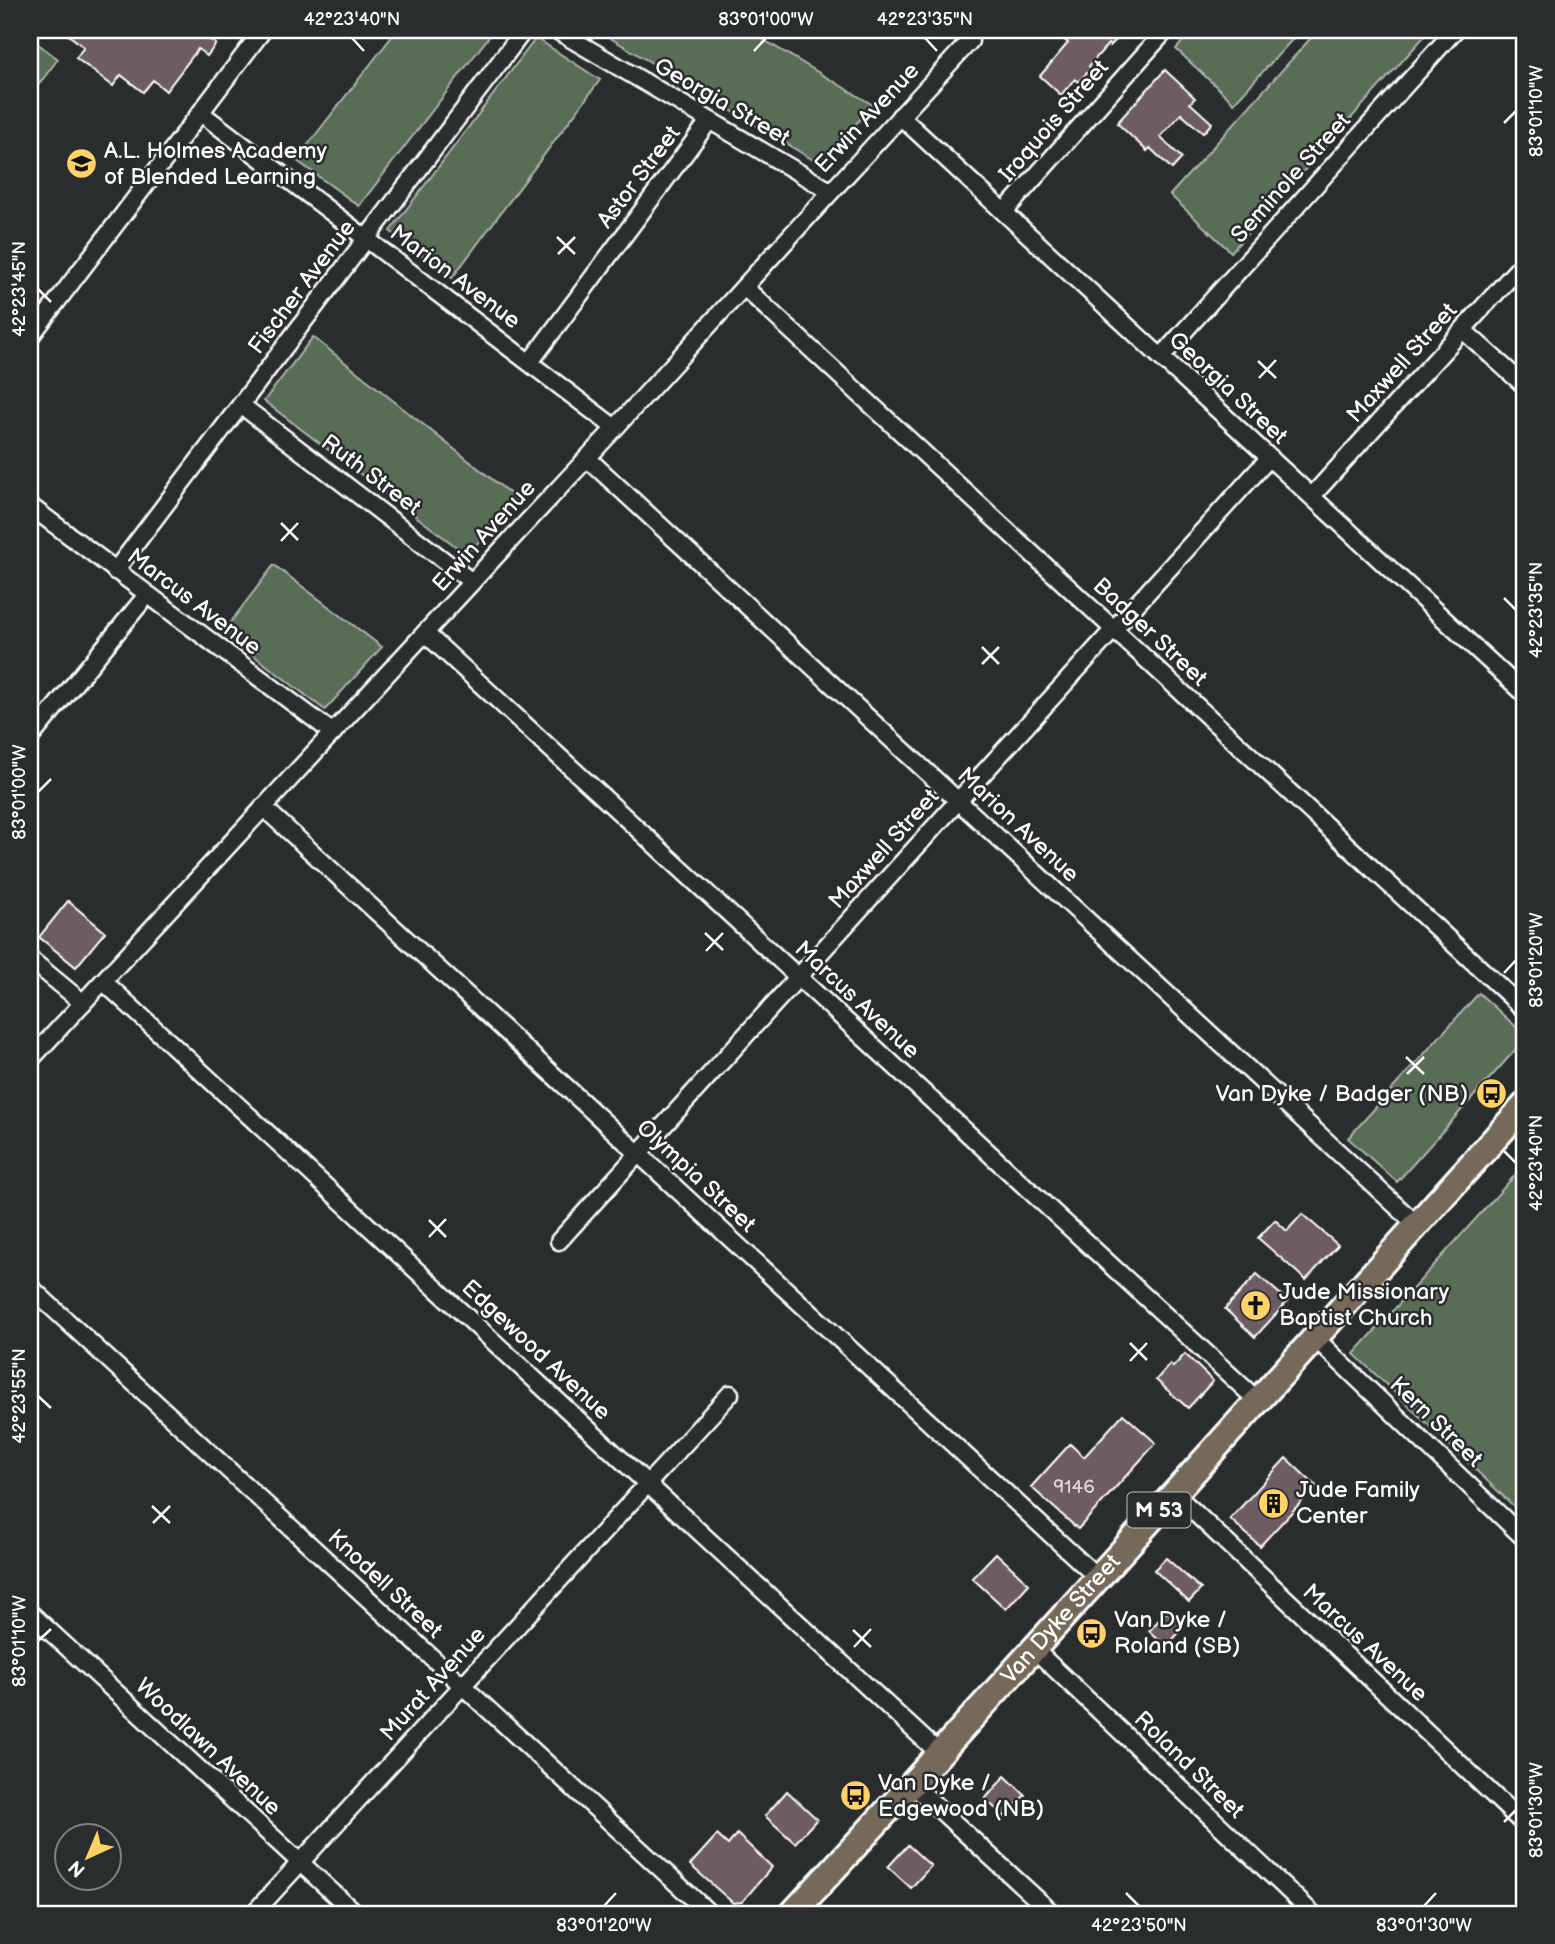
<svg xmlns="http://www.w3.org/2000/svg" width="1555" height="1944" font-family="'Balsamiq Sans',sans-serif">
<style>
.green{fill:#586c57;stroke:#acb6ab;stroke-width:2}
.building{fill:#6e5c63;stroke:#fff;stroke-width:2}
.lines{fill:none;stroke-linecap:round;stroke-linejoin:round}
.street-casing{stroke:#fff;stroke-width:21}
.primary-casing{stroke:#fff;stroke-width:30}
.street{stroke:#2a2d2e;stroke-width:16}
.primary{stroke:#746a5a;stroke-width:24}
.ticks{fill:none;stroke:#fff;stroke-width:2.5}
.labels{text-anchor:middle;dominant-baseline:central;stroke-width:5;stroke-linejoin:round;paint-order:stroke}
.number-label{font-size:19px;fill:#dbd6d8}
.shield{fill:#2a2d2e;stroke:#bfc0c0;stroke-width:2}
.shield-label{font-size:21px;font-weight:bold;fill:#fff}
.street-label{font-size:23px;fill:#fff;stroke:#2a2d2e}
.poi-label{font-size:23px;fill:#fff;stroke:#2a2d2e;text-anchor:start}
.neatline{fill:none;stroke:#fff;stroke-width:2.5}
.ticks-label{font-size:18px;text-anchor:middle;fill:#fff}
</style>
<rect width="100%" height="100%" fill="#2a2d2e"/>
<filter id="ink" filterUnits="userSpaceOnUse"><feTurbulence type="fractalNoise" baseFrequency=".0143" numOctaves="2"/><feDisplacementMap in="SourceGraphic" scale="14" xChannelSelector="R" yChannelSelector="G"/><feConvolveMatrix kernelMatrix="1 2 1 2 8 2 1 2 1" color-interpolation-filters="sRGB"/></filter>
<g filter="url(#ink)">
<g class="green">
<polygon points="397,30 494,30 359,206 296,160"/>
<polygon points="597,30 747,30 873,105 820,164"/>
<polygon points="1193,30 1301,30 1234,103 1176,49"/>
<polygon points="1318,30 1430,30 1231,252 1170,195"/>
<polygon points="30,38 58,59 30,96"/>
<polygon points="536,38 600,80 452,278 390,231"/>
<polygon points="313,337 517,499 467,555 264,401"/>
<polygon points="274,565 382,647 325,710 223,632"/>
<polygon points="1479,993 1525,1035 1525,1039 1397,1182 1348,1138"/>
<polygon points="1525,1164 1525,1517 1354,1354"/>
</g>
<g class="building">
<polygon points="62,30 213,30 207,38 216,44 207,56 198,49 166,91 153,80 143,92 121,75 113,86 76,58 84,47"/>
<polygon points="1053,30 1126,30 1110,46 1108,44 1089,66 1091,69 1078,82 1075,79 1061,95 1040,76 1068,43"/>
<polygon points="1165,70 1195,98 1190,103 1212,123 1203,133 1181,114 1162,135 1160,137 1182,158 1172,169 1150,148 1147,151 1117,123"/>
<polygon points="68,901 105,932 76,967 39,937"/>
<polygon points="1302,1214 1338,1245 1306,1280 1258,1238 1275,1220 1287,1231"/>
<polygon points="1257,1274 1288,1301 1255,1337 1225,1309"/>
<polygon points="1185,1354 1213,1381 1188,1408 1156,1380 1170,1364 1173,1367"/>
<polygon points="1123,1414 1156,1443 1078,1529 1031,1487 1070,1444 1084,1457"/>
<polygon points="1286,1458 1316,1486 1260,1546 1230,1519"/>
<polygon points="996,1553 1029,1584 1006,1609 972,1578"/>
<polygon points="1166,1558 1201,1589 1189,1602 1154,1570"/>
<polygon points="1167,1611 1184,1627 1166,1647 1149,1631"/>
<polygon points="1005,1776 1025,1795 1005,1817 985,1799"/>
<polygon points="787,1791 817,1819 795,1843 765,1816"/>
<polygon points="737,1834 772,1867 742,1902 733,1903 690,1865 717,1835 728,1845"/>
<polygon points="908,1845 931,1866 911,1888 888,1867"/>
</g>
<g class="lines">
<defs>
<g id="street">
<polyline points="556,30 830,191"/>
<polyline points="201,113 615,428"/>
<polyline points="900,116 1525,694"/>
<polyline points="1004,212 1166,30"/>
<polyline points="744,287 1525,1010"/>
<polyline points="1463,330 1525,386"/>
<polyline points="30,337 263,30"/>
<polyline points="1161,357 1455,30"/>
<polyline points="530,362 709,121"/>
<polyline points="241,405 472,582"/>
<polyline points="587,458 1417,1225"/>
<polyline points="1312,496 1525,261"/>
<polyline points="30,506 333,733"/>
<polyline points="115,571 524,30"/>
<polyline points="425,633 1258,1401"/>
<polyline points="30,738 147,595"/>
<polyline points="263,807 1098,1578"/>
<polyline points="30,959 83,1003"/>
<polyline points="103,981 939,1753"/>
<path d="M30 1060 472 582C519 530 568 479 616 427 734 298 851 169 970 41L964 33 959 30"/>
<polyline points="559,1241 1270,457"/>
<polyline points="30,1287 710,1914"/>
<polyline points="1315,1338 1525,1539"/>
<polyline points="1174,1493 1525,1825"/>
<polyline points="30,1613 356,1914"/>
<polyline points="1034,1649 1313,1914"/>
<polyline points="912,1784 1053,1914"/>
<polyline points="253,1914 730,1394"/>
</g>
<g id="primary">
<path id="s1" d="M792 1914 912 1784 1525 1105"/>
</g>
</defs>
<use href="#street" class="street-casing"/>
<use href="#primary" class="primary-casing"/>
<use href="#street" class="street"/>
<use href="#primary" class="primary"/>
</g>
</g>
<path class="ticks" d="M352 38 364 51M925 38 937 51M754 51 766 38M1504 123 1516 111M557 237 575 254M558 254 575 237M38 289 51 302M1258 361 1276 378M1259 378 1276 360M281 523 298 540M281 541 298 523M1504 598 1516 610M982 647 999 664M982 664 999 647M38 792 51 779M705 933 723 950M706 951 723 933M1504 973 1516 960M1406 1057 1424 1074M1407 1074 1424 1057M1504 1151 1516 1163M429 1220 446 1237M429 1237 446 1219M1130 1343 1147 1360M1130 1361 1147 1343M38 1396 51 1408M152 1506 170 1523M153 1523 170 1506M853 1630 871 1647M38 1641 51 1629M854 1647 871 1629M1504 1822 1516 1810M1126 1893 1139 1906M604 1906 616 1893M1424 1906 1436 1893"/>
<defs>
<symbol id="school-disc" viewBox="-11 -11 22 22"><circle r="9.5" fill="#ffd166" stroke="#2a2d2e"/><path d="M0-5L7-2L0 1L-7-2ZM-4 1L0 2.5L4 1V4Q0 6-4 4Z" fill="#111"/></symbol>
<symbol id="bus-disc" viewBox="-11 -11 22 22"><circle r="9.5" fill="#ffd166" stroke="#2a2d2e"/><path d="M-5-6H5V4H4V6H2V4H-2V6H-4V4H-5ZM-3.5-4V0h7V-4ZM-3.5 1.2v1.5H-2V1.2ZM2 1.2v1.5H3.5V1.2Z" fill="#111"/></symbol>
<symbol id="church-disc" viewBox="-11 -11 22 22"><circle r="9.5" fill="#ffd166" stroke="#2a2d2e"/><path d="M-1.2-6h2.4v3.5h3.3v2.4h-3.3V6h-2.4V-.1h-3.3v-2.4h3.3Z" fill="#111"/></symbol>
<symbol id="building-disc" viewBox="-11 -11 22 22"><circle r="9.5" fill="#ffd166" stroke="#2a2d2e"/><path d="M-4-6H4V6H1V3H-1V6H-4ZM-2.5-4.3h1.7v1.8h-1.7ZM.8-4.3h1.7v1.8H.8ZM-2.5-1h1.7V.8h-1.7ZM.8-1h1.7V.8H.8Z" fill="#111"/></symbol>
</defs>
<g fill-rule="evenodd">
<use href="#school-disc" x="64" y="146" width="35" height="35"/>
<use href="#bus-disc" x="1474" y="1076" width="35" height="35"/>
<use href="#church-disc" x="1238" y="1288" width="35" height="35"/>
<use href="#building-disc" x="1256" y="1486" width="35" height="35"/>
<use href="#bus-disc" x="1074" y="1616" width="35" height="35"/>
<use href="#bus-disc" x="838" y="1778" width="35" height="35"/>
</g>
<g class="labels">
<g class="number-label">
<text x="1074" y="1487">9146</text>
</g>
<rect class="shield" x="1127.5" y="1492.5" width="63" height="35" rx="5"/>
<g class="shield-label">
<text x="1159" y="1510">M 53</text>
</g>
<g class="street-label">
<text transform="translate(722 102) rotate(30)">Georgia Street</text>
<text transform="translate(867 118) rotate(-47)">Erwin Avenue</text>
<text transform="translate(1054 121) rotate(-49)">Iroquois Street</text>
<text transform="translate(639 177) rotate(-53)">Astor Street</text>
<text transform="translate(1291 178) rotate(-48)">Seminole Street</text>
<text transform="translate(455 277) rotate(37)">Marion Avenue</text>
<text transform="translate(302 287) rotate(-53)">Fischer Avenue</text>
<text transform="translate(1402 363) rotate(-48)">Maxwell Street</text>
<text transform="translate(1228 388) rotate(43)">Georgia Street</text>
<text transform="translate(371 475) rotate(37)">Ruth Street</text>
<text transform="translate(484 536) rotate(-48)">Erwin Avenue</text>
<text transform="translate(194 602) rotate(37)">Marcus Avenue</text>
<text transform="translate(1150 632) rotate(43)">Badger Street</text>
<text transform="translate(1018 825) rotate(43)">Marion Avenue</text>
<text transform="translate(884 849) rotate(-48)">Maxwell Street</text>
<text transform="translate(857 1000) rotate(43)">Marcus Avenue</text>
<text transform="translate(696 1176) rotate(43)">Olympia Street</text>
<text transform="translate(536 1350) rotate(43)">Edgewood Avenue</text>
<text transform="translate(1436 1422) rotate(44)">Kern Street</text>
<text transform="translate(385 1584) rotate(43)">Knodell Street</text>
<text stroke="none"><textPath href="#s1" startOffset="399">Van Dyke Street</textPath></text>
<text transform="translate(1365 1643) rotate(43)">Marcus Avenue</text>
<text transform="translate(433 1684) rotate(-48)">Murat Avenue</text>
<text transform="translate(208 1747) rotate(43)">Woodlawn Avenue</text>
<text transform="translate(1189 1765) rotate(44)">Roland Street</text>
</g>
<g class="poi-label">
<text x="104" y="151">A.L. Holmes Academy<tspan x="104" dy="26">of Blended Learning</tspan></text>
<text x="1468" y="1094" text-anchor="end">Van Dyke / Badger (NB)</text>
<text x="1279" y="1292">Jude Missionary<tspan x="1279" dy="26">Baptist Church</tspan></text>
<text x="1296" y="1490">Jude Family<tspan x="1296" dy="26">Center</tspan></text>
<text x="1114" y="1620">Van Dyke /<tspan x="1114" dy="26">Roland (SB)</tspan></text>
<text x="878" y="1783">Van Dyke /<tspan x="878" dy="26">Edgewood (NB)</tspan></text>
</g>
</g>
<rect width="1555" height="1944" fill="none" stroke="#2a2d2e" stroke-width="77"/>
<g transform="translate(88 1857) rotate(224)"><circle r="33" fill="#2a2d2e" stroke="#7f8182" stroke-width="2"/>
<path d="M0-5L12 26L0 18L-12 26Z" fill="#ffd166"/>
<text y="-10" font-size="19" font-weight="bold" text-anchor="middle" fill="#ffffff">N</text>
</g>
<rect x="38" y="38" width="1478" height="1868" class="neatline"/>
<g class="ticks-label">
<text x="352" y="25">42°23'40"N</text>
<text x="766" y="25">83°01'00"W</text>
<text x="925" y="25">42°23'35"N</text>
<text transform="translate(1536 111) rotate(-90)" y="6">83°01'10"W</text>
<text transform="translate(19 289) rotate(-90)" y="6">42°23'45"N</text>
<text transform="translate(1536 610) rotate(-90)" y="6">42°23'35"N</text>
<text transform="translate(19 792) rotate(-90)" y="6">83°01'00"W</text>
<text transform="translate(1536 960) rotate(-90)" y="6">83°01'20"W</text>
<text transform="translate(1536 1163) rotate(-90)" y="6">42°23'40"N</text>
<text transform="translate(19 1396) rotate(-90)" y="6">42°23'55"N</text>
<text transform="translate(19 1641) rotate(-90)" y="6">83°01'10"W</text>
<text transform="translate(1536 1810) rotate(-90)" y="6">83°01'30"W</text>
<text x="604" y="1931">83°01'20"W</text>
<text x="1139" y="1931">42°23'50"N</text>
<text x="1424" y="1931">83°01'30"W</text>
</g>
</svg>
